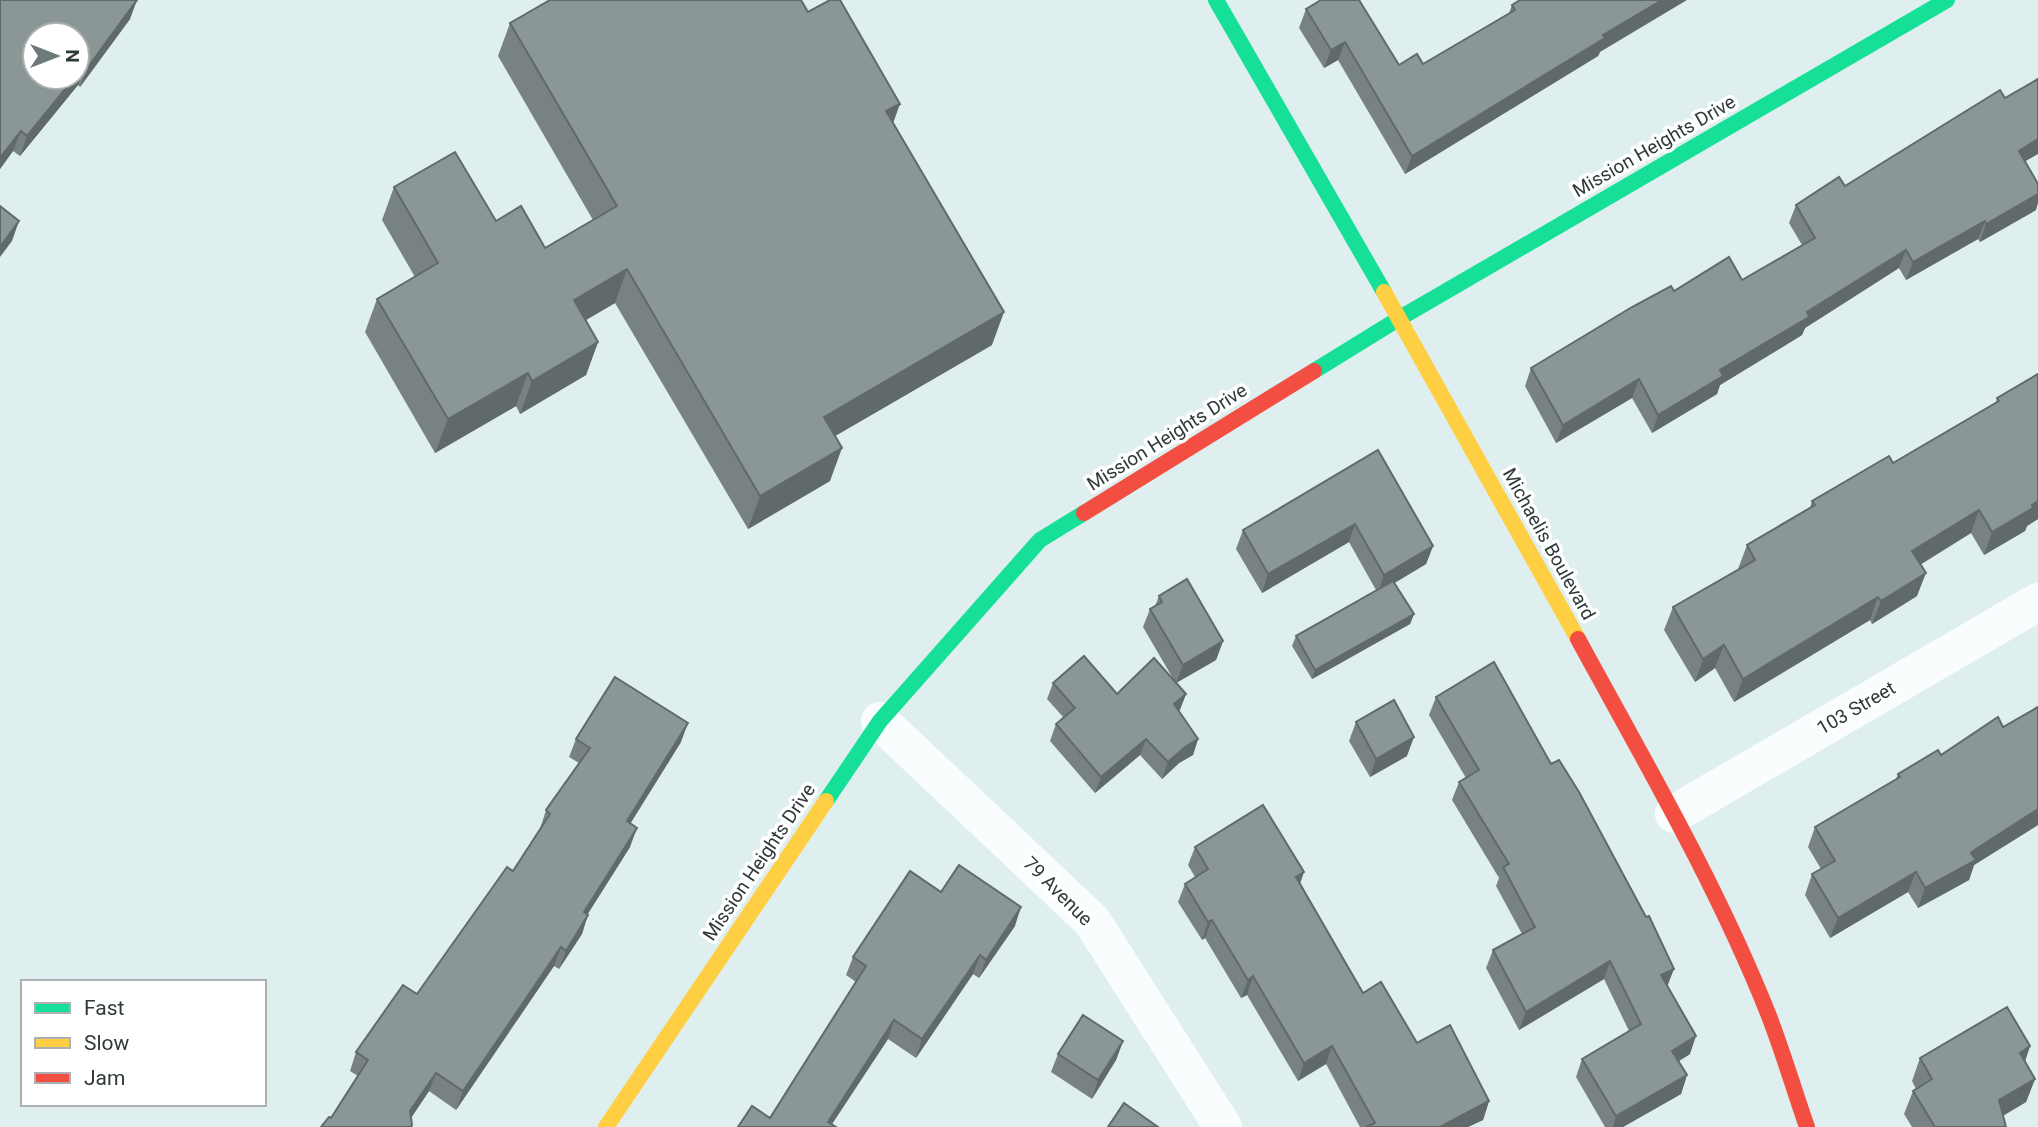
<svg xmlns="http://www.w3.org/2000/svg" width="2038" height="1127" font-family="Roboto,sans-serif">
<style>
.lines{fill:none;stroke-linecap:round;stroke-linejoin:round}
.street{stroke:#fafdfd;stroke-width:38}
.fast{stroke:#16e098;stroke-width:16}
.slow{stroke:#ffcf43;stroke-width:16}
.jam{stroke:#f24e42;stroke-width:16}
.wall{fill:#788282}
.shaded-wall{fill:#616a6a}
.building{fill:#8b9797;stroke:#616a6a;stroke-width:2}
.labels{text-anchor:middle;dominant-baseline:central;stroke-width:7;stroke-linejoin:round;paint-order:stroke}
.street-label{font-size:19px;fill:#2f3a3a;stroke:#fff}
</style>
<rect width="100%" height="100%" fill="#dfeff0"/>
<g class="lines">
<g class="street">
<polyline points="880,721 1092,921 1223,1127"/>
<polyline points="1674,814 2038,602"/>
</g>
<g class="fast">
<polyline points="1216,0 1384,292"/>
<polyline points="1314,371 1400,318 1947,0"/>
<polyline points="826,801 880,721 1040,540 1084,513"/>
</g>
<g class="slow">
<polyline points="1384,292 1578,639"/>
<polyline points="606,1127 826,801"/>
</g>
<g class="jam">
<polyline points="1084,513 1314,371"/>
<path d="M1578 639C1645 762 1717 885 1769 1016 1783 1052 1794 1090 1807 1127"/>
</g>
</g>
<g class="wall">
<polygon points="0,0 130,19 80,87 78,85 20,156 13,151 0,169"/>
<polygon points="1512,5 1600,52 1598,56 1405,174 1338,60 1324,68 1299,28 1306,9 1399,65 1423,64 1509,13"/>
<polygon points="808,12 893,123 992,345 835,436 830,481 748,529 615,303 586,320 598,342 586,375 520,414 516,406 435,453 365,332 377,299 415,277 382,220 394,187 496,221 545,248 593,220 498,56 510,23"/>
<polygon points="2025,161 2036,210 1980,242 1978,239 1906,280 1899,268 1805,328 1802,335 1720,385 1717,394 1652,433 1632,398 1556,443 1525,386 1531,368 1674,291 1742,280 1802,245 1789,223 1796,205 1845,186"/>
<polygon points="2038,374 2038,519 2027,526 2025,531 1984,555 1971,533 1920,564 1917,596 1872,624 1870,620 1734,702 1715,668 1695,682 1664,630 1673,607 1739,570 1738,569 1747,545 1810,508 1812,501 1893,463 1996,402 1997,398"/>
<polygon points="1378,450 1433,546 1426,564 1394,583 1414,614 1410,624 1312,679 1292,646 1296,636 1376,590 1349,542 1262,593 1236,549 1243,530"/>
<polygon points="1159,596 1223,641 1216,660 1176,683 1186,694 1179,711 1198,739 1193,755 1179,763 1162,779 1140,755 1095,793 1050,741 1056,724 1064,718 1047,699 1053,683 1117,694 1175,682 1143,627 1150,609 1155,606"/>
<polygon points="1436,697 1667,986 1690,1054 1679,1061 1687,1075 1681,1094 1623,1127 1605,1127 1576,1077 1582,1059 1629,1031 1604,979 1519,1030 1486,968 1493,950 1522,934 1496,886 1499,878 1452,800 1459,782 1466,778 1429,715"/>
<polygon points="2038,707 2038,825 1974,865 1969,880 1918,908 1908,892 1830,938 1805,895 1812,874 1821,869 1808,847 1815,827 1896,779 1898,774 2003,727"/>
<polygon points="1356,722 1407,756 1370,777 1349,741"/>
<polygon points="576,739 681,742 630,824 630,847 587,915 582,934 559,969 554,966 456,1110 429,1091 411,1118 331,1118 358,1076 350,1071 356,1052 417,994 513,871 540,829 546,810 579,763 569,757"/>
<polygon points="1195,847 1300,884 1363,993 1417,1043 1489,1101 1483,1120 1468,1127 1360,1127 1326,1064 1298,1081 1247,995 1241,998 1205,938 1202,940 1178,902 1185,884 1195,877 1188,865"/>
<polygon points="941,892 1015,926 979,978 973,974 916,1058 888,1039 832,1124 770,1118 856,982 846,975 853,957"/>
<polygon points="1123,1041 1116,1060 1092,1099 1051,1072 1058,1054"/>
<polygon points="2030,1046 2025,1062 2035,1079 2026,1102 2003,1116 2006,1127 1912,1127 1904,1114 1913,1091 1916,1089 1912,1081 1920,1058"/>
</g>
<g class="shaded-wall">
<polygon points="137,0 130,19 80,87 88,67"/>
<polygon points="1662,0 1687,0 1600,52 1598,56 1405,174 1412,156 1603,35"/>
<polygon points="1345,42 1338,60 1324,68 1331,50"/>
<polygon points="85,65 78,85 20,156 27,136 75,77 77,77 77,75"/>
<polygon points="900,104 888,137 886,111"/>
<polygon points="21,131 13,151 0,169 0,158"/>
<polygon points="2038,139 2038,154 2012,169 2019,151"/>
<polygon points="2038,194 2038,203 2036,210 1980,242 1986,224"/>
<polygon points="19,221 12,241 0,257 0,247"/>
<polygon points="1985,221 1978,239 1906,280 1913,262"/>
<polygon points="1906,250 1899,268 1805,328 1802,335 1720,385 1717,394 1652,433 1658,415 1720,370 1807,312"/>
<polygon points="627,269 615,303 562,334 574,300"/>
<polygon points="1004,312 992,345 811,450 824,417"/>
<polygon points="598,342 586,375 520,414 532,381"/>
<polygon points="528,373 516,406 435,453 448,419"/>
<polygon points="1639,379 1632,398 1556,443 1563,425"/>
<polygon points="842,448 830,481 748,529 760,496"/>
<polygon points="2038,501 2038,519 2027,526 2025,531 1984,555 1992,532"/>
<polygon points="1979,510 1971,533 1904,575 1912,551"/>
<polygon points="1355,524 1349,542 1262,593 1268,574"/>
<polygon points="1433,546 1426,564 1378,593 1384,575"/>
<polygon points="1926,573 1917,596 1872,624 1881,601"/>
<polygon points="1878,597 1870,620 1734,702 1743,679"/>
<polygon points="1414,614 1410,624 1312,679 1315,670"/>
<polygon points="1223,641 1216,660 1176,683 1183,665"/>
<polygon points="1724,645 1715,668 1695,682 1703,659"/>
<polygon points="1186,694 1180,710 1169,720 1174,704"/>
<polygon points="688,723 681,742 620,840 627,821"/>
<polygon points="1414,737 1407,756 1370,777 1376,759"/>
<polygon points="1146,739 1140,755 1095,793 1101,777"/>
<polygon points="1198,739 1193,755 1179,763 1162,779 1168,762 1185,747"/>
<polygon points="2038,809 2038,825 1974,865 1969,880 1918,908 1925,888 1976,849"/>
<polygon points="637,828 630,847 577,931 584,912"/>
<polygon points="1304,872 1298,890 1296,877"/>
<polygon points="1916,872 1908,892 1830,938 1838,918"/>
<polygon points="1021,907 1015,926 979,978 986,960"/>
<polygon points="588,915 582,934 559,969 566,951"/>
<polygon points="1212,920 1205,938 1202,940 1208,922"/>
<polygon points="561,947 554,966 456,1110 463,1091"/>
<polygon points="980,955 973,974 916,1058 922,1039"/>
<polygon points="1610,961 1604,979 1519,1030 1526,1012"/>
<polygon points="1674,969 1667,987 1661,975"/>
<polygon points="1253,976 1247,995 1241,998 1248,980"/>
<polygon points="894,1020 888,1039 830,1127 828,1122"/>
<polygon points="1696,1036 1690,1054 1666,1069 1672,1051"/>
<polygon points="1123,1041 1116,1060 1092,1099 1098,1080"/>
<polygon points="1332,1046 1326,1064 1298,1081 1304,1063"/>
<polygon points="2030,1046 2022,1069 2020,1053"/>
<polygon points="436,1073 429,1091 405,1127 410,1111"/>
<polygon points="1687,1075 1681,1094 1623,1127 1613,1127 1616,1116"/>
<polygon points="2035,1079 2026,1102 1990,1123 1999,1100"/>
<polygon points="1489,1101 1483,1120 1468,1127 1440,1127"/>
</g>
<g class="building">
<polygon points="0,0 137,0 88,67 85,65 77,75 77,35 35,35 35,77 75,77 27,136 21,131 0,158"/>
<polygon points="550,0 801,0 808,12 830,0 840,0 900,104 886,111 1004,312 824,417 842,448 760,496 627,269 574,300 598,342 532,381 528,373 448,419 377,299 438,263 394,187 455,152 496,221 521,206 545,248 617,206 510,23"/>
<polygon points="1321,0 1359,0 1399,65 1417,54 1423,64 1515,10 1512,5 1520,0 1662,0 1603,35 1605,38 1412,156 1345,42 1331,50 1306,9"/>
<polygon points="2038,79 2038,139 2019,151 2038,184 2038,194 1986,224 1985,221 1913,262 1906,250 1807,312 1809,317 1720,370 1723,376 1658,415 1639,379 1563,425 1531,368 1632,307 1671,286 1674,291 1729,257 1742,280 1815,238 1796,205 1839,177 1845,186 2000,90 2005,98"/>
<polygon points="0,206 19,221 0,247"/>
<polygon points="2038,374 2038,501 2032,505 2033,508 1992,532 1979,510 1912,551 1926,573 1881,601 1878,597 1743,679 1724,645 1703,659 1673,607 1755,560 1747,545 1815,505 1812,501 1889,456 1893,463 1999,401 1997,398"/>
<polygon points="1378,450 1433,546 1384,575 1355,524 1268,574 1243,530"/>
<polygon points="1187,579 1223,641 1183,665 1150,609 1162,602 1159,596"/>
<polygon points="1393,581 1414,614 1315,670 1296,636"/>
<polygon points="1084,656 1117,694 1154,658 1186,694 1174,704 1198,739 1185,747 1168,762 1146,739 1101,777 1056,724 1075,708 1053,683"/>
<polygon points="1494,662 1551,764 1559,760 1579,792 1646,917 1649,916 1674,969 1661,975 1696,1036 1672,1051 1687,1075 1616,1116 1582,1059 1641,1024 1610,961 1526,1012 1493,950 1535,927 1503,867 1509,864 1459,782 1479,770 1436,697"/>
<polygon points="615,677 688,723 627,821 637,828 584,912 588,915 566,951 561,947 463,1091 436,1073 410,1111 412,1125 411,1127 321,1127 329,1117 331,1118 368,1060 356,1052 403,985 417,994 507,867 513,871 550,814 546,810 590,748 576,739"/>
<polygon points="1394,700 1414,737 1376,759 1356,722"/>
<polygon points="2038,707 2038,809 1976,849 1971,853 1976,860 1925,888 1916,872 1838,918 1812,874 1835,861 1815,827 1900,777 1898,774 1938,750 1941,755 1998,717 2003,727"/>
<polygon points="1263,805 1304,872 1296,877 1363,993 1381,982 1417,1043 1450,1025 1489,1101 1440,1127 1366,1127 1375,1123 1332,1046 1304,1063 1253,976 1248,980 1212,920 1208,922 1185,884 1208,869 1195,847"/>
<polygon points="959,865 1021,907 986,960 980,955 922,1039 894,1020 828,1122 836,1127 738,1127 752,1106 770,1118 866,966 853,957 910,871 941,892"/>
<polygon points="2007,1007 2030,1046 2020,1053 2035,1079 1999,1100 2006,1127 1935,1127 1913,1091 1932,1079 1920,1058"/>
<polygon points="1083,1015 1123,1041 1098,1080 1058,1054"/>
<polygon points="1124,1103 1158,1127 1108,1127"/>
</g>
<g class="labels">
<g class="street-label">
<text transform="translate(1654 146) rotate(-30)">Mission Heights Drive</text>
<text transform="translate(1167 437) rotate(-32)">Mission Heights Drive</text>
<text transform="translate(1549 544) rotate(61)">Michaelis Boulevard</text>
<text transform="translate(1856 708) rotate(-30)">103 Street</text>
<text transform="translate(759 862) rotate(-56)">Mission Heights Drive</text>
<text transform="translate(1058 891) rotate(45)">79 Avenue</text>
</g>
</g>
<rect x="21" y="980" width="245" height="126" fill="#ffffff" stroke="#acb0b0" stroke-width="2"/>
<rect x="35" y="1003" width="35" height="10" fill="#16e098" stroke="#acb0b0" stroke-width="2"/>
<text x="84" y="1015" font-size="21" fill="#2f3a3a">Fast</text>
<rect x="35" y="1038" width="35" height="10" fill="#ffcf43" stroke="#acb0b0" stroke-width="2"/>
<text x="84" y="1050" font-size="21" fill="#2f3a3a">Slow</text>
<rect x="35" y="1073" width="35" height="10" fill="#f24e42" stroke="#acb0b0" stroke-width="2"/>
<text x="84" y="1085" font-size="21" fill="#2f3a3a">Jam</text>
<g transform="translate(56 56) rotate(90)"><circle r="33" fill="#ffffff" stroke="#acb0b0" stroke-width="2"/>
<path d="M0-5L12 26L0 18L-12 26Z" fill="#6d797a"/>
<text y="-10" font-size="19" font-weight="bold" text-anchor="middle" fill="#2f3a3a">N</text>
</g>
</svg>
